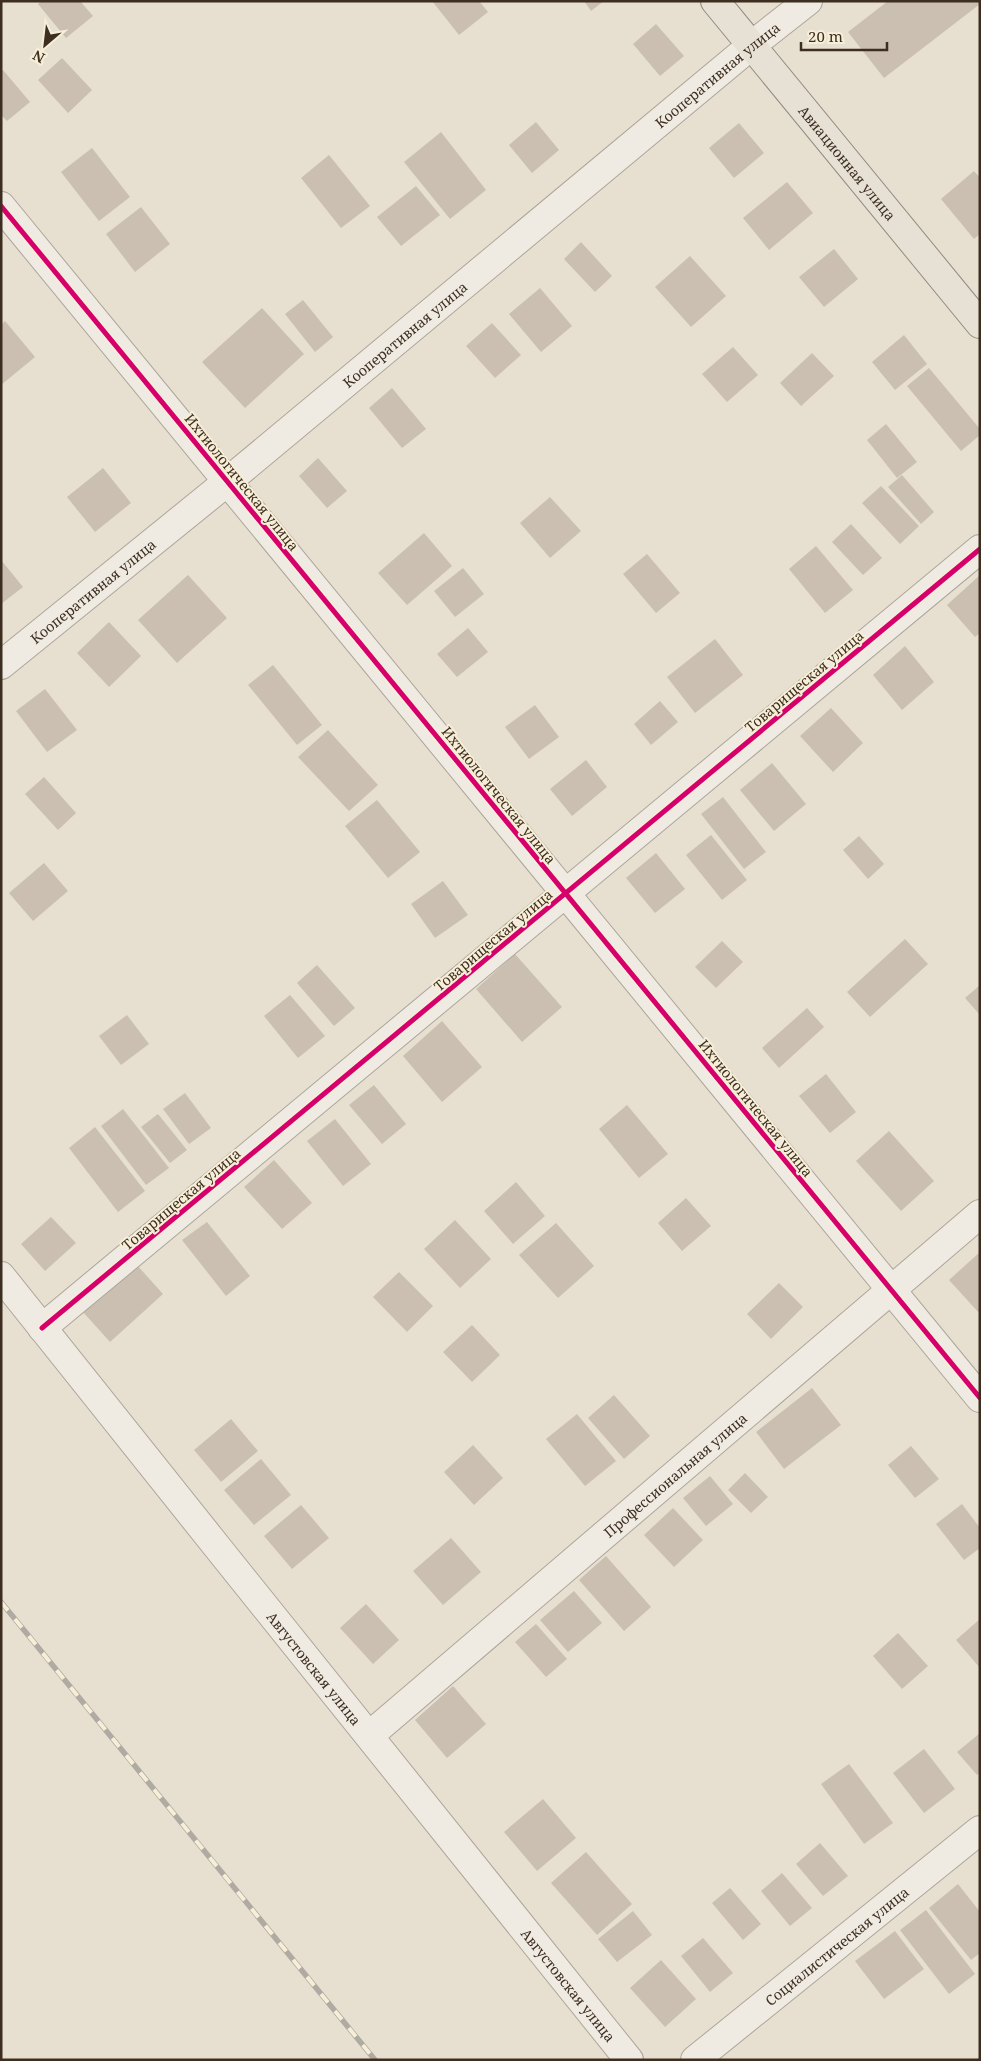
<svg xmlns="http://www.w3.org/2000/svg" width="981" height="2061" font-family="'Noto Serif',serif">
<style>
.building{fill:#cbbfb2}
.lines{fill:none;stroke-linecap:round;stroke-linejoin:round}
.minor-casing{stroke:#ada599;stroke-width:30}
.major-casing{stroke:#928b80;stroke-width:30}
.minor{stroke:#efebe3;stroke-width:28}
.major{stroke:#e6e1d4;stroke-width:28}
.rail-casing{stroke:#afaaa2;stroke-width:5.5}
.rail{stroke:#f7eed8;stroke-width:4;stroke-dasharray:11;stroke-linecap:butt}
.cycleway-casing{stroke:#f7eed8;stroke-width:8}
.cycleway{stroke:#d6006c;stroke-width:5}
.labels{text-anchor:middle;dominant-baseline:central;stroke-width:4;stroke-linejoin:round;paint-order:stroke}
.street-label{font-size:14px;fill:#3d2e20;stroke:#f7eed8}
</style>
<rect width="100%" height="100%" fill="#e7e0d1"/>
<g class="building">
<polygon points="41,1 80,1 93,16 66,38 38,4"/>
<polygon points="432,1 479,1 488,12 459,35"/>
<polygon points="584,1 604,1 591,11"/>
<polygon points="888,1 980,1 980,4 884,78 848,32"/>
<polygon points="656,24 684,56 660,76 633,44"/>
<polygon points="62,58 92,90 68,113 38,80"/>
<polygon points="3,70 30,102 7,121 1,115 1,72"/>
<polygon points="536,122 559,150 532,173 509,145"/>
<polygon points="739,123 764,153 734,178 709,148"/>
<polygon points="441,132 486,190 450,219 404,162"/>
<polygon points="92,148 130,197 99,221 61,172"/>
<polygon points="329,155 370,206 341,228 301,178"/>
<polygon points="974,171 980,178 980,234 974,239 941,199"/>
<polygon points="787,182 813,213 769,250 743,218"/>
<polygon points="416,186 440,215 401,246 377,217"/>
<polygon points="141,207 170,244 135,272 106,234"/>
<polygon points="581,242 612,276 595,292 564,259"/>
<polygon points="834,249 858,279 824,307 799,277"/>
<polygon points="690,256 726,296 691,327 655,287"/>
<polygon points="540,288 572,326 541,352 509,314"/>
<polygon points="303,300 333,337 315,352 285,314"/>
<polygon points="262,308 304,354 245,408 202,362"/>
<polygon points="5,321 35,357 1,385 1,325"/>
<polygon points="492,323 521,355 495,378 466,346"/>
<polygon points="904,335 927,364 895,390 872,362"/>
<polygon points="733,347 758,375 727,402 702,374"/>
<polygon points="812,353 834,376 801,406 780,383"/>
<polygon points="929,368 980,429 980,435 961,451 907,386"/>
<polygon points="392,388 426,429 402,448 369,408"/>
<polygon points="886,424 917,462 897,478 867,440"/>
<polygon points="318,458 347,491 327,508 299,476"/>
<polygon points="103,468 131,503 95,532 67,497"/>
<polygon points="902,475 934,512 921,524 888,487"/>
<polygon points="881,486 919,526 900,544 862,503"/>
<polygon points="550,497 581,531 550,558 520,523"/>
<polygon points="851,524 882,558 863,575 832,542"/>
<polygon points="424,533 452,566 407,605 378,573"/>
<polygon points="816,546 853,590 825,613 789,569"/>
<polygon points="647,554 680,593 656,613 623,574"/>
<polygon points="1,560 23,587 1,604"/>
<polygon points="463,568 484,594 455,617 434,591"/>
<polygon points="188,575 227,618 177,663 138,620"/>
<polygon points="980,575 980,633 975,637 947,605"/>
<polygon points="109,622 141,656 109,687 77,653"/>
<polygon points="468,628 488,652 457,677 437,654"/>
<polygon points="715,639 743,675 695,713 667,677"/>
<polygon points="905,646 934,682 902,710 873,675"/>
<polygon points="273,665 322,725 297,745 248,685"/>
<polygon points="45,689 77,730 47,752 16,711"/>
<polygon points="660,701 678,722 651,745 634,724"/>
<polygon points="535,705 559,737 529,759 505,727"/>
<polygon points="831,708 863,743 833,772 800,736"/>
<polygon points="328,730 378,785 349,811 298,757"/>
<polygon points="586,760 607,787 572,816 550,789"/>
<polygon points="772,763 806,804 774,831 740,790"/>
<polygon points="44,777 76,813 58,830 25,794"/>
<polygon points="723,797 766,852 744,869 701,814"/>
<polygon points="377,800 420,852 388,878 345,826"/>
<polygon points="711,835 747,880 722,900 686,855"/>
<polygon points="859,836 884,864 868,879 843,850"/>
<polygon points="656,853 685,889 655,913 626,878"/>
<polygon points="44,863 68,891 33,921 9,893"/>
<polygon points="443,881 468,915 435,938 411,904"/>
<polygon points="905,939 928,964 870,1017 847,992"/>
<polygon points="722,941 743,962 716,988 695,967"/>
<polygon points="515,954 562,1007 522,1042 476,989"/>
<polygon points="317,965 355,1008 334,1026 297,983"/>
<polygon points="980,985 980,1015 965,998"/>
<polygon points="290,995 325,1036 298,1058 264,1016"/>
<polygon points="807,1008 824,1027 779,1068 762,1048"/>
<polygon points="127,1015 149,1044 121,1065 99,1036"/>
<polygon points="442,1021 482,1067 442,1102 403,1056"/>
<polygon points="826,1074 856,1112 830,1133 799,1096"/>
<polygon points="374,1085 406,1124 382,1144 349,1105"/>
<polygon points="185,1093 211,1128 189,1144 163,1109"/>
<polygon points="627,1105 668,1154 639,1178 599,1129"/>
<polygon points="123,1109 169,1168 146,1185 101,1126"/>
<polygon points="158,1114 187,1150 170,1163 141,1127"/>
<polygon points="335,1119 371,1164 343,1186 307,1141"/>
<polygon points="95,1127 145,1191 118,1212 69,1148"/>
<polygon points="889,1131 934,1181 901,1211 856,1161"/>
<polygon points="274,1160 312,1203 282,1229 244,1187"/>
<polygon points="516,1182 545,1216 513,1244 484,1211"/>
<polygon points="686,1198 711,1226 682,1251 658,1223"/>
<polygon points="51,1217 76,1243 45,1271 21,1244"/>
<polygon points="455,1220 491,1259 460,1288 424,1249"/>
<polygon points="207,1222 250,1276 226,1296 182,1240"/>
<polygon points="556,1223 594,1266 558,1298 519,1255"/>
<polygon points="980,1252 980,1314 949,1280"/>
<polygon points="136,1264 163,1294 110,1342 83,1312"/>
<polygon points="399,1272 433,1306 407,1332 373,1297"/>
<polygon points="779,1283 803,1307 771,1339 747,1314"/>
<polygon points="472,1325 500,1355 472,1382 443,1352"/>
<polygon points="812,1388 841,1425 784,1469 756,1432"/>
<polygon points="614,1395 650,1436 624,1459 588,1418"/>
<polygon points="577,1414 616,1461 585,1486 546,1439"/>
<polygon points="231,1419 258,1451 221,1482 194,1450"/>
<polygon points="473,1445 503,1478 474,1505 444,1472"/>
<polygon points="911,1446 939,1479 915,1498 888,1465"/>
<polygon points="261,1459 291,1495 254,1525 224,1490"/>
<polygon points="745,1473 768,1497 751,1513 728,1490"/>
<polygon points="710,1476 733,1504 706,1526 683,1498"/>
<polygon points="962,1504 980,1528 980,1548 964,1560 936,1524"/>
<polygon points="301,1505 329,1538 292,1569 264,1536"/>
<polygon points="673,1508 703,1540 674,1567 644,1535"/>
<polygon points="451,1538 481,1572 443,1605 413,1571"/>
<polygon points="606,1556 651,1607 624,1631 579,1580"/>
<polygon points="574,1591 602,1623 568,1652 540,1620"/>
<polygon points="366,1604 399,1640 373,1664 340,1628"/>
<polygon points="980,1619 980,1668 956,1640"/>
<polygon points="536,1624 567,1659 546,1677 515,1642"/>
<polygon points="898,1633 928,1666 902,1689 873,1656"/>
<polygon points="453,1686 486,1724 447,1758 415,1720"/>
<polygon points="980,1733 980,1773 977,1775 957,1752"/>
<polygon points="924,1749 955,1789 924,1813 893,1773"/>
<polygon points="849,1764 893,1823 864,1844 821,1784"/>
<polygon points="543,1799 576,1838 537,1871 504,1832"/>
<polygon points="820,1843 848,1876 823,1896 796,1864"/>
<polygon points="586,1852 632,1904 597,1935 551,1883"/>
<polygon points="782,1873 812,1908 790,1926 761,1891"/>
<polygon points="958,1884 980,1912 980,1953 971,1960 929,1908"/>
<polygon points="730,1888 761,1924 743,1940 712,1903"/>
<polygon points="926,1910 975,1974 949,1994 900,1930"/>
<polygon points="633,1911 652,1935 617,1962 598,1939"/>
<polygon points="895,1931 924,1969 884,1999 855,1961"/>
<polygon points="703,1938 733,1973 710,1992 681,1956"/>
<polygon points="661,1960 696,1999 665,2027 630,1988"/>
</g>
<g class="lines">
<defs>
<g id="minor">
<polyline points="1,206 980,1398"/>
<path id="s1" d="M1 665 227 482 752 45 808 1"/>
<path id="s2" d="M1 1276 218 1548 629 2060"/>
<polyline points="42,1328 980,549"/>
<path id="s3" d="M370 1735 980 1214"/>
<path id="s4" d="M695 2060 980 1830"/>
</g>
<g id="major">
<path id="s5" d="M715 1 980 324"/>
</g>
</defs>
<use href="#minor" class="minor-casing"/>
<use href="#major" class="major-casing"/>
<use href="#minor" class="minor"/>
<use href="#major" class="major"/>
<defs>
<polyline id="rail" points="1,1602 375,2060"/>
</defs>
<use href="#rail" class="rail-casing"/>
<use href="#rail" class="rail"/>
<defs>
<g id="cycleway">
<polyline points="1,206 980,1398"/>
<polyline points="42,1328 980,549"/>
</g>
</defs>
<use href="#cycleway" class="cycleway-casing"/>
<use href="#cycleway" class="cycleway"/>
</g>
<g class="labels">
<g class="street-label">
<text stroke="none"><textPath href="#s1" startOffset="928">Кооперативная улица</textPath></text>
<text stroke="none"><textPath href="#s5" startOffset="209">Авиационная улица</textPath></text>
<text stroke="none"><textPath href="#s1" startOffset="522">Кооперативная улица</textPath></text>
<text transform="translate(242 482) rotate(51)">Ихтиологическая улица</text>
<text stroke="none"><textPath href="#s1" startOffset="118">Кооперативная улица</textPath></text>
<text transform="translate(804 681) rotate(-40)">Товарищеская улица</text>
<text transform="translate(499 795) rotate(51)">Ихтиологическая улица</text>
<text transform="translate(493 940) rotate(-40)">Товарищеская улица</text>
<text transform="translate(756 1108) rotate(51)">Ихтиологическая улица</text>
<text transform="translate(181 1199) rotate(-40)">Товарищеская улица</text>
<text stroke="none"><textPath href="#s3" startOffset="401">Профессиональная улица</textPath></text>
<text stroke="none"><textPath href="#s2" startOffset="502">Августовская улица</textPath></text>
<text stroke="none"><textPath href="#s4" startOffset="182">Социалистическая улица</textPath></text>
<text stroke="none"><textPath href="#s2" startOffset="908">Августовская улица</textPath></text>
</g>
</g>
<rect width="981" height="2061" fill="none" stroke="#3d2e20" stroke-width="5"/>
<g transform="translate(45 45) rotate(208)" stroke="#f7eed8" stroke-width="4" paint-order="stroke">
<path d="M0-4L9 19L0 12L-9 19Z" fill="#3d2e20"/>
<text y="-8" font-size="14" font-weight="bold" text-anchor="middle" fill="#3d2e20">N</text>
</g>
<path d="M801 42v8h86v-8" fill="none" stroke="#3d2e20" stroke-width="2.5"/>
<text x="808" y="42" font-size="15" fill="#3d2e20" stroke="#f7eed8" stroke-width="4" paint-order="stroke">20 m</text>
</svg>
